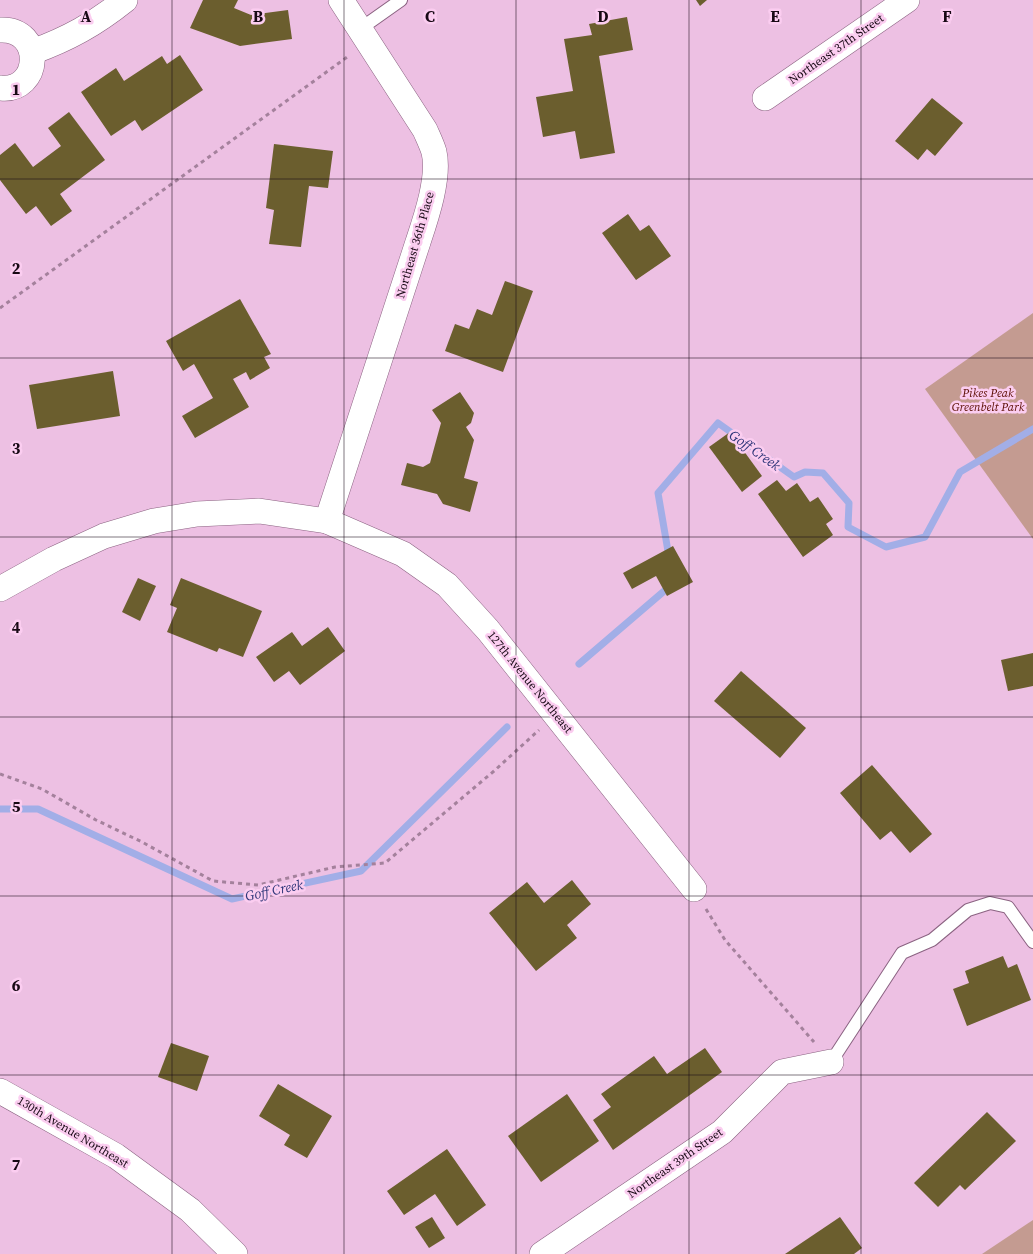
<svg xmlns="http://www.w3.org/2000/svg" width="1033" height="1254" font-family="'Source Serif 4',serif">
<style>
.green{fill:#c49b91}
.lines{fill:none;stroke-linecap:round;stroke-linejoin:round}
.stream{stroke:#a2aee7;stroke-width:7}
.building{fill:#6b5e2e}
.service-casing{stroke:#8b6382;stroke-width:14}
.minor-casing{stroke:#8b6382;stroke-width:26}
.path{stroke:#a4819c;stroke-width:3;stroke-dasharray:4 4;stroke-linecap:butt}
.service{stroke:#fff;stroke-width:12}
.minor{stroke:#fff;stroke-width:25}
.grid{fill:none;stroke:#180915;stroke-width:1;stroke-opacity:0.55}
.labels{text-anchor:middle;dominant-baseline:central;stroke-width:5;stroke-linejoin:round;paint-order:stroke}
.street-label{font-size:12px;fill:#180915;stroke:#fbcdf0}
.park-label{font-size:12px;font-style:italic;fill:#5a0c00;stroke:#fbcdf0}
.water-label{font-size:14px;font-style:italic;fill:#2f3679;stroke:#fbcdf0}
.grid-label{font-size:16px;text-anchor:middle;font-weight:bold;fill:#180915;stroke:#fbcdf0;stroke-width:5;stroke-linejoin:round;paint-order:stroke}
</style>
<rect width="100%" height="100%" fill="#edc0e3"/>
<g class="green">
<polygon points="1033,313 1033,539 925,389"/>
<polygon points="1033,1220 1033,1254 982,1254"/>
</g>
<g class="lines">
<g class="stream">
<polyline points="669,557 658,493 718,423 794,477 805,472 823,473 849,503 848,527 886,547 925,537 960,472 1033,429"/>
<polyline points="579,664 670,586"/>
<polyline points="0,809 38,809 232,899 361,871 507,727"/>
</g>
</g>
<g class="building">
<polygon points="203,0 238,0 234,8 251,15 288,10 292,39 240,46 190,28"/>
<polygon points="696,0 707,0 700,6"/>
<polygon points="627,17 633,50 599,56 615,153 580,159 575,131 543,137 536,97 573,91 564,39 592,35 589,24"/>
<polygon points="180,55 203,90 142,131 135,120 111,136 81,92 116,68 124,81 162,56 167,64"/>
<polygon points="932,98 963,123 935,156 927,149 918,160 895,141"/>
<polygon points="69,112 105,160 60,194 72,211 51,226 36,206 26,214 0,180 0,155 15,143 33,167 61,146 48,128"/>
<polygon points="274,144 333,151 328,188 309,186 301,247 269,244 274,210 266,208"/>
<polygon points="628,214 640,231 649,225 671,256 636,280 602,233"/>
<polygon points="505,281 533,291 503,372 445,351 455,324 469,329 477,309 492,315"/>
<polygon points="240,299 271,354 264,357 270,368 250,380 246,372 233,379 249,407 195,438 182,416 213,398 194,364 183,371 166,341"/>
<polygon points="113,371 120,416 37,429 29,385"/>
<polygon points="460,392 474,413 471,423 466,427 474,440 464,478 478,482 470,512 443,504 437,494 401,485 407,463 423,467 430,463 441,423 432,410"/>
<polygon points="730,432 762,476 742,492 709,447"/>
<polygon points="777,480 786,491 797,483 810,502 818,497 833,519 826,524 833,535 803,557 758,494"/>
<polygon points="673,546 693,582 667,596 656,576 632,589 623,573"/>
<polygon points="138,578 156,586 140,621 122,612"/>
<polygon points="181,578 262,611 243,657 219,648 217,652 167,632 177,608 170,605"/>
<polygon points="328,627 345,651 300,685 289,671 274,682 256,657 292,632 302,646"/>
<polygon points="1033,653 1033,686 1008,691 1001,660"/>
<polygon points="741,671 806,728 780,758 714,701"/>
<polygon points="872,765 932,834 910,853 891,831 880,840 840,793"/>
<polygon points="572,880 591,904 567,925 577,938 536,971 489,913 527,882 544,903"/>
<polygon points="1003,956 1008,968 1017,964 1031,1000 967,1026 953,989 969,983 965,971"/>
<polygon points="171,1043 209,1056 197,1091 158,1077"/>
<polygon points="705,1048 722,1072 613,1150 593,1120 611,1107 601,1094 654,1056 667,1074"/>
<polygon points="278,1084 332,1116 307,1158 284,1145 290,1135 259,1116"/>
<polygon points="567,1094 599,1141 541,1182 508,1136"/>
<polygon points="987,1112 1016,1141 965,1190 960,1185 938,1207 914,1183"/>
<polygon points="447,1149 486,1205 457,1226 435,1194 404,1215 387,1191"/>
<polygon points="432,1217 445,1238 429,1248 415,1227"/>
<polygon points="840,1217 862,1248 854,1254 785,1254"/>
</g>
<g class="lines">
<defs>
<g id="service">
<polyline points="360,29 401,0"/>
<polyline points="831,1062 902,953 932,940 968,910 990,903 1008,907 1033,942"/>
</g>
<g id="minor">
<path d="M0 30C45 28 41 93 0 88"/>
<path d="M32 52C68 39 95 24 125 0"/>
<polyline points="765,98 907,0"/>
<path d="M327 521 418 242C426 218 440 177 434 152 432 145 428 137 425 130L341 0"/>
<polyline points="0,589 54,559 104,536 154,521 197,514 259,511 327,521 403,554 447,585 488,630 694,889"/>
<polyline points="0,1091 116,1156 190,1210 235,1254"/>
<polyline points="542,1254 722,1132 782,1072 831,1062"/>
</g>
</defs>
<use href="#service" class="service-casing"/>
<use href="#minor" class="minor-casing"/>
<g class="path">
<polyline points="0,308 350,55"/>
<polyline points="0,774 42,789 96,820 142,842 213,881 258,885 335,867 385,863 494,771 539,730"/>
<polyline points="706,909 725,940 814,1042"/>
</g>
<use href="#service" class="service"/>
<use href="#minor" class="minor"/>
</g>
<path class="grid" d="M172 0V1254M344 0V1254M516 0V1254M689 0V1254M861 0V1254M0 179H1033M0 358H1033M0 537H1033M0 717H1033M0 896H1033M0 1075H1033"/>
<g class="labels">
<g class="street-label">
<text transform="translate(836 49) rotate(-35)">Northeast 37th Street</text>
<text transform="translate(415 245) rotate(-74)">Northeast 36th Place</text>
<text transform="translate(530 682) rotate(51)">127th Avenue Northeast</text>
<text transform="translate(73 1132) rotate(31)">130th Avenue Northeast</text>
<text transform="translate(675 1163) rotate(-35)">Northeast 39th Street</text>
</g>
<g class="park-label">
<text x="988" y="393">Pikes Peak<tspan x="988" dy="14">Greenbelt Park</tspan></text>
</g>
<g class="water-label">
<text transform="translate(755 450) rotate(35)">Goff Creek</text>
<text transform="translate(274 890) rotate(-12)">Goff Creek</text>
</g>
</g>
<g class="grid-label">
<text x="86" y="22">A</text>
<text x="258" y="22">B</text>
<text x="430" y="22">C</text>
<text x="603" y="22">D</text>
<text x="775" y="22">E</text>
<text x="947" y="22">F</text>
<text x="16" y="95">1</text>
<text x="16" y="274">2</text>
<text x="16" y="454">3</text>
<text x="16" y="633">4</text>
<text x="16" y="812">5</text>
<text x="16" y="991">6</text>
<text x="16" y="1170">7</text>
</g>
</svg>
